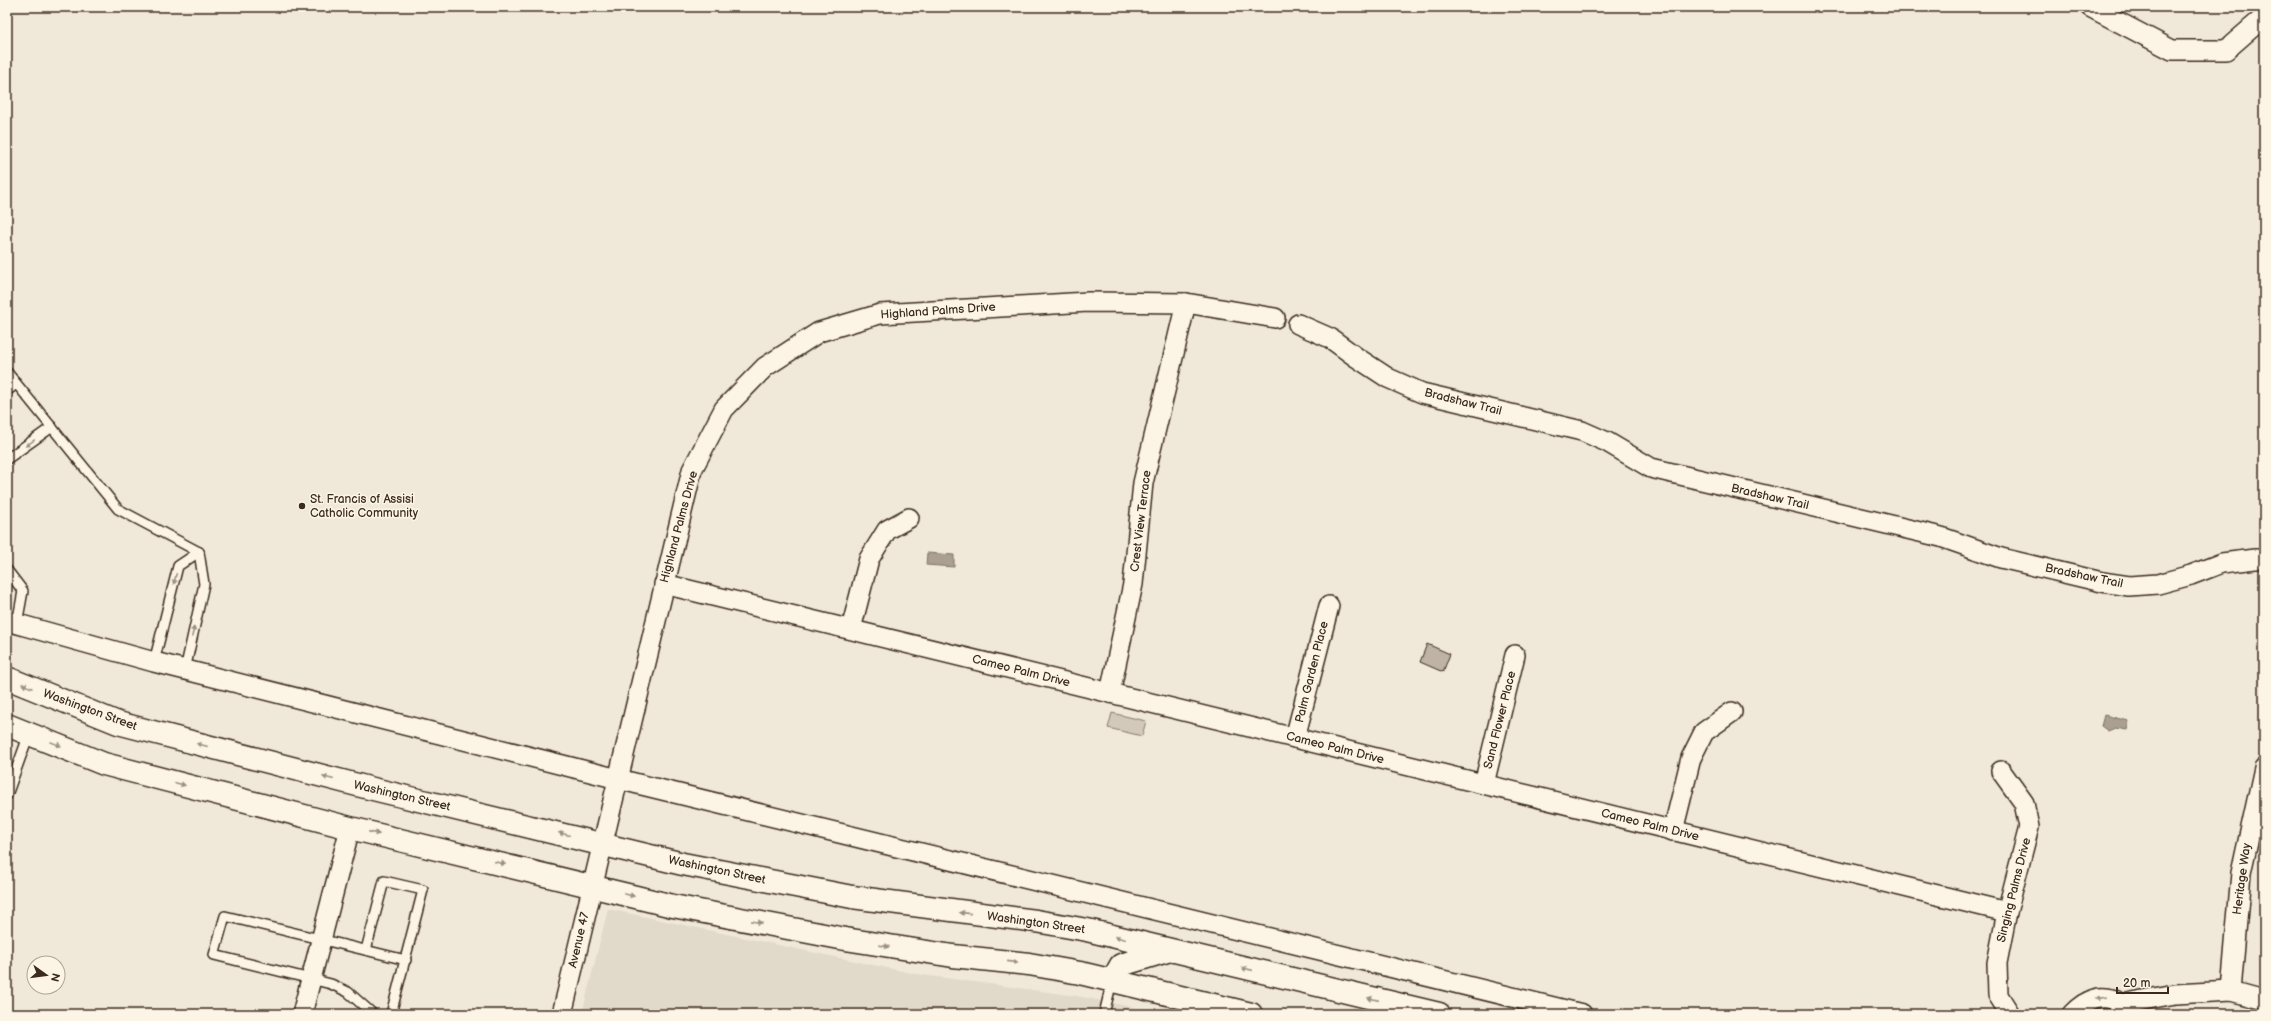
<svg xmlns="http://www.w3.org/2000/svg" width="2271" height="1021" font-family="'Balsamiq Sans',sans-serif">
<style>
.built{fill:#e1d9c9}
.green{fill:#d2c9ba;stroke:#867a6c}
.water{fill:#aaa091;stroke:#7e7163}
.building{fill:#beb3a4;stroke:#3b2a1e}
.lines{fill:none;stroke-linecap:round;stroke-linejoin:round}
.service-casing{stroke:#3b2a1e;stroke-width:12}
.minor-casing{stroke:#3b2a1e;stroke-width:22}
.secondary-casing{stroke:#3b2a1e;stroke-width:25}
.service{stroke:#fcf5e5;stroke-width:9}
.minor{stroke:#fcf5e5;stroke-width:19}
.secondary{stroke:#fcf5e5;stroke-width:22}
.oneway{fill:#9c9082}
.poi-dot{fill:#3b2a1e;stroke:#fcf5e5;stroke-width:1.5}
.labels{text-anchor:middle;dominant-baseline:central;stroke-width:3;stroke-linejoin:round;paint-order:stroke}
.street-label{font-size:12px;fill:#3b2a1e;stroke:#fcf5e5}
.poi-label{font-size:12px;fill:#3b2a1e;stroke:#fcf5e5;text-anchor:start}
</style>
<rect width="100%" height="100%" fill="#f0e9d9"/>
<filter id="ink" filterUnits="userSpaceOnUse"><feTurbulence type="fractalNoise" baseFrequency=".025" numOctaves="2"/><feDisplacementMap in="SourceGraphic" scale="8" xChannelSelector="R" yChannelSelector="G"/><feConvolveMatrix kernelMatrix="1 2 1 2 8 2 1 2 1" color-interpolation-filters="sRGB"/></filter>
<g filter="url(#ink)">
<polygon class="built" points="608,909 916,974 1077,996 1167,1014 582,1014"/>
<polygon class="green" points="1112,713 1146,721 1142,736 1108,728"/>
<g class="water">
<polygon points="927,553 954,555 954,567 926,565"/>
<polygon points="2104,715 2129,721 2127,730 2115,728 2108,731 2101,726"/>
</g>
<polygon class="building" points="1427,644 1450,654 1443,672 1420,662"/>
<g class="lines">
<defs>
<g id="service">
<polyline points="7,372 118,509 199,552"/>
<polyline points="7,391 16,384"/>
<polyline points="7,459 52,427"/>
<polyline points="7,570 23,591 17,624"/>
<polyline points="154,662 178,566 199,552"/>
<polyline points="185,670 204,584 199,552"/>
<polyline points="7,795 29,734"/>
<polyline points="366,950 384,881 423,890 391,1014"/>
<polyline points="373,1014 348,992 331,984 214,955 225,916 406,960"/>
<polyline points="1104,1014 1112,981"/>
</g>
<g id="minor">
<polyline points="2090,7 2172,50 2226,50 2264,17"/>
<polyline points="1298,324 1330,338 1356,357 1388,378 1422,393 1582,431 1607,442 1651,468 1941,537 2001,558 2102,582 2129,586 2158,584 2191,575 2222,563 2255,559 2264,559"/>
<polyline points="664,584 2007,912"/>
<polyline points="7,621 154,662 642,785 1582,1014"/>
<polyline points="851,629 869,559 887,530 909,518"/>
<polyline points="1110,693 1133,584 1143,483 1186,303"/>
<polyline points="1295,738 1329,606"/>
<polyline points="2001,771 2024,803 2029,827 2007,912 1997,963 1998,995 2010,1014"/>
<polyline points="1484,784 1515,655"/>
<polyline points="1673,831 1691,758 1704,732 1732,712"/>
<polyline points="2231,991 2241,873 2264,768"/>
<polyline points="2122,1004 2175,994 2231,991 2264,1000"/>
<polyline points="302,1014 350,828"/>
<polyline points="562,1014 692,470 724,409 765,367 819,332 880,314 1088,302 1186,303 1275,318"/>
<path d="M2072 1014C2086 999 2104 992 2122 1004L2119 1014"/>
</g>
<g id="secondary">
<polyline points="7,678 118,723 369,788 683,864 852,897 1036,921 1087,930 1439,1014"/>
<polyline points="7,725 104,764 350,828 673,906 845,939 953,956 1029,964 1080,973 1251,1014"/>
<polyline points="1112,981 1121,965 1167,951"/>
</g>
</defs>
<use href="#service" class="service-casing"/>
<use href="#minor" class="minor-casing"/>
<use href="#secondary" class="secondary-casing"/>
<use href="#service" class="service"/>
<use href="#minor" class="minor"/>
<use href="#secondary" class="secondary"/>
</g>
<defs><path id="oneway-solid" d="M-6-.8H1V-3.2L6.5 0L1 3.2V.8H-6Z"/></defs>
<g class="oneway">
<use href="#oneway-solid" transform="translate(30 443) rotate(145)"/>
<use href="#oneway-solid" transform="translate(175 579) rotate(104)"/>
<use href="#oneway-solid" transform="translate(193 632) rotate(-78)"/>
<use href="#oneway-solid" transform="translate(27 686) rotate(-158)"/>
<use href="#oneway-solid" transform="translate(56 744) rotate(22)"/>
<use href="#oneway-solid" transform="translate(202 745) rotate(-165)"/>
<use href="#oneway-solid" transform="translate(328 778) rotate(-166)"/>
<use href="#oneway-solid" transform="translate(180 784) rotate(15)"/>
<use href="#oneway-solid" transform="translate(374 833) rotate(13)"/>
<use href="#oneway-solid" transform="translate(564 834) rotate(-165)"/>
<use href="#oneway-solid" transform="translate(500 863) rotate(13)"/>
<use href="#oneway-solid" transform="translate(629 895) rotate(14)"/>
<use href="#oneway-solid" transform="translate(965 913) rotate(-174)"/>
<use href="#oneway-solid" transform="translate(757 922) rotate(11)"/>
<use href="#oneway-solid" transform="translate(1120 938) rotate(-166)"/>
<use href="#oneway-solid" transform="translate(884 946) rotate(9)"/>
<use href="#oneway-solid" transform="translate(1013 962) rotate(6)"/>
<use href="#oneway-solid" transform="translate(1247 969) rotate(-167)"/>
<use href="#oneway-solid" transform="translate(2101 998) rotate(171)"/>
<use href="#oneway-solid" transform="translate(1373 999) rotate(-167)"/>
</g>
</g>
<circle class="poi-dot" cx="302" cy="506" r="4"/>
<g class="labels">
<g class="street-label">
<text transform="translate(938 311) rotate(-4)">Highland Palms Drive</text>
<text transform="translate(1463 402) rotate(14)">Bradshaw Trail</text>
<text transform="translate(1770 497) rotate(13)">Bradshaw Trail</text>
<text transform="translate(1141 521) rotate(-83)">Crest View Terrace</text>
<text transform="translate(679 527) rotate(-75)">Highland Palms Drive</text>
<text transform="translate(2084 576) rotate(12)">Bradshaw Trail</text>
<text transform="translate(1021 671) rotate(14)">Cameo Palm Drive</text>
<text transform="translate(1312 672) rotate(-76)">Palm Garden Place</text>
<text transform="translate(90 710) rotate(20)">Washington Street</text>
<text transform="translate(1500 720) rotate(-76)">Sand Flower Place</text>
<text transform="translate(1335 748) rotate(14)">Cameo Palm Drive</text>
<text transform="translate(402 796) rotate(13)">Washington Street</text>
<text transform="translate(1650 825) rotate(14)">Cameo Palm Drive</text>
<text transform="translate(717 870) rotate(12)">Washington Street</text>
<text transform="translate(2242 879) rotate(-82)">Heritage Way</text>
<text transform="translate(2014 890) rotate(-76)">Singing Palms Drive</text>
<text transform="translate(1036 923) rotate(8)">Washington Street</text>
<text transform="translate(579 940) rotate(-77)">Avenue 47</text>
</g>
<g class="poi-label">
<text x="310" y="499">St. Francis of Assisi<tspan x="310" dy="14">Catholic Community</tspan></text>
</g>
</g>
<rect width="2271" height="1021" fill="none" stroke="#fcf5e5" stroke-width="24"/>
<rect x="12" y="12" width="2247" height="997" fill="none" stroke="#3b2a1e" stroke-width="1.5" filter="url(#ink)"/>
<g transform="translate(46 975) rotate(104)"><circle r="19" fill="#fcf5e5" stroke="#afa495"/>
<path d="M0-3L7 15L0 10L-7 15Z" fill="#3b2a1e"/>
<text y="-6" font-size="11" font-weight="bold" text-anchor="middle" fill="#3b2a1e">N</text>
</g>
<path d="M2117 987v6h51v-6" fill="none" stroke="#3b2a1e" stroke-width="2"/>
<text x="2123" y="987" font-size="12" fill="#3b2a1e" stroke="#fcf5e5" stroke-width="3" paint-order="stroke">20 m</text>
</svg>
